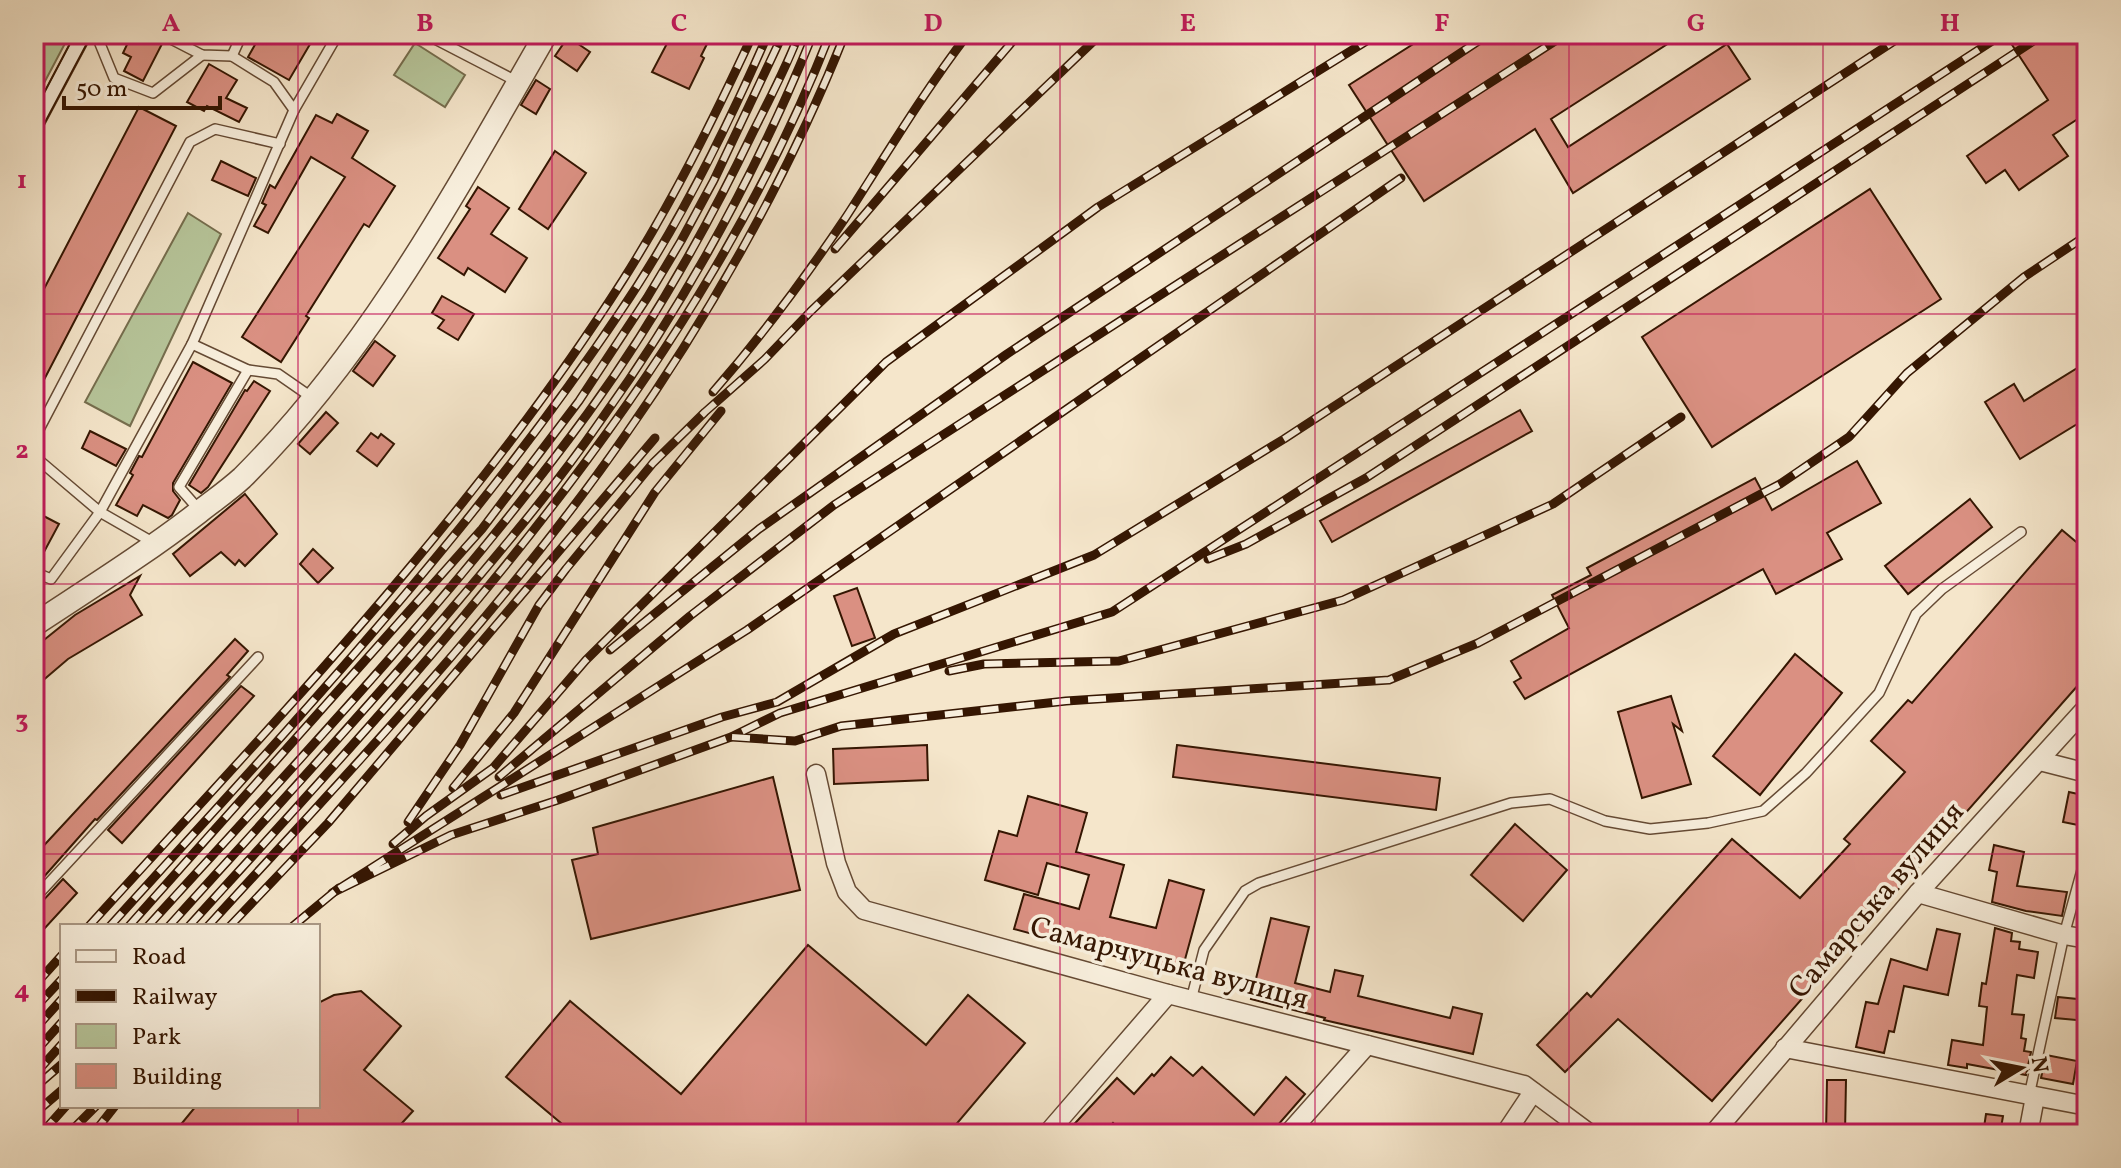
<svg xmlns="http://www.w3.org/2000/svg" width="2121" height="1168" font-family="Vollkorn,serif">
<style>
.green{fill:#b7c69b;stroke:#766e4e;stroke-width:2}
.building{fill:#da9082;stroke:#351602;stroke-width:2}
.lines{fill:none;stroke-linecap:round;stroke-linejoin:round}
.service-casing{stroke:#654a34;stroke-width:12}
.pedestrian-casing{stroke:#654a34;stroke-width:17}
.minor-casing{stroke:#654a34;stroke-width:21}
.tertiary-casing{stroke:#654a34;stroke-width:25}
.service{stroke:#f8efdd;stroke-width:9}
.pedestrian{stroke:#f8efdd;stroke-width:14}
.minor{stroke:#f8efdd;stroke-width:18}
.tertiary{stroke:#f8efdd;stroke-width:22}
.tram{stroke:#351602;stroke-width:2}
.rail-casing{stroke:#351602;stroke-width:9}
.rail{stroke:#f8efdd;stroke-width:6;stroke-dasharray:18;stroke-linecap:butt}
.grid{fill:none;stroke:#c2185b;stroke-width:2;stroke-opacity:0.55}
.labels{text-anchor:middle;dominant-baseline:central;stroke-width:7;stroke-linejoin:round;paint-order:stroke}
.street-label{font-size:30px;fill:#351602;stroke:#f8efdd}
.neatline{fill:none;stroke:#c2185b;stroke-width:3}
.grid-label{font-size:26px;text-anchor:middle;font-weight:bold;fill:#c2185b}
</style>
<rect width="100%" height="100%" fill="#f5e6cb"/>
<filter id="stains"><feTurbulence type="fractalNoise" baseFrequency=".0025" numOctaves="4"/><feColorMatrix values="0 0 0 0 .2 0 0 0 0 .09 0 0 0 0 .02 0 0 0 .5 -.17"/></filter>
<radialGradient id="worn" r=".72"><stop offset=".6" stop-color="#630" stop-opacity="0"/><stop offset="1" stop-color="#630" stop-opacity=".3"/></radialGradient>
<g class="green">
<polygon points="34,34 70,34 34,102"/>
<polygon points="415,43 465,75 445,107 394,75"/>
<polygon points="188,213 221,234 130,426 85,402"/>
</g>
<g class="building">
<polygon points="132,34 164,34 164,40 143,81 124,71 131,57 123,53"/>
<polygon points="261,34 316,34 289,80 248,57"/>
<polygon points="672,34 712,34 701,56 704,58 689,89 652,72"/>
<polygon points="1429,34 1683,34 1551,119 1568,147 1727,44 1750,79 1573,193 1535,129 1424,201 1349,85"/>
<polygon points="2005,34 2087,34 2087,113 2053,135 2068,156 2019,190 2005,170 1986,183 1967,156 2048,100"/>
<polygon points="568,37 590,52 577,71 555,56"/>
<polygon points="209,64 237,80 226,98 247,108 239,122 207,106 204,111 187,102"/>
<polygon points="536,80 550,89 536,114 521,105"/>
<polygon points="139,107 176,126 34,399 34,308"/>
<polygon points="337,114 368,131 352,158 395,186 369,227 364,224 306,316 309,318 281,362 242,337 345,177 311,157 268,233 254,226 266,205 262,203 270,185 275,188 316,115 332,123"/>
<polygon points="555,151 586,173 548,229 519,209"/>
<polygon points="221,161 256,178 248,196 212,180"/>
<polygon points="478,187 509,208 491,234 527,258 505,292 468,268 464,275 438,258 470,209 466,206"/>
<polygon points="1870,189 1941,299 1712,447 1642,337"/>
<polygon points="442,296 474,314 458,340 438,328 444,320 432,313"/>
<polygon points="375,341 395,356 373,386 353,371"/>
<polygon points="193,362 232,383 173,483 173,491 180,500 172,515 168,518 143,505 137,516 116,505 133,475 130,473 139,456 142,457"/>
<polygon points="2087,362 2087,418 2020,459 1985,402 2014,384 2024,401"/>
<polygon points="254,381 270,391 208,487 201,493 189,485 245,390 247,391"/>
<polygon points="1520,410 1532,431 1332,542 1320,521"/>
<polygon points="326,412 338,423 310,454 298,444"/>
<polygon points="90,431 126,449 116,466 82,448"/>
<polygon points="371,433 378,438 381,434 394,444 377,466 357,451"/>
<polygon points="1857,461 1881,503 1827,533 1842,559 1776,594 1763,569 1525,699 1514,682 1521,678 1511,661 1569,628 1552,595 1591,575 1587,568 1755,478 1772,510"/>
<polygon points="245,494 277,534 245,566 239,560 235,565 221,552 190,576 173,554"/>
<polygon points="1970,499 1992,527 1908,594 1885,566"/>
<polygon points="34,511 59,524 37,565 34,565"/>
<polygon points="2062,530 2087,551 2087,675 1712,1101 1618,1019 1565,1072 1537,1045 1587,993 1591,997 1732,839 1800,898 1850,844 1844,839 1905,772 1871,741 1908,700 1912,703"/>
<polygon points="313,549 333,568 318,583 300,564"/>
<polygon points="140,576 130,595 142,615 68,659 34,688 34,648 75,615"/>
<polygon points="857,588 875,638 852,646 834,596"/>
<polygon points="235,639 248,651 227,675 230,677 97,820 95,819 34,888 34,852 36,854"/>
<polygon points="1795,654 1842,693 1760,795 1713,756"/>
<polygon points="241,686 254,696 122,843 108,830"/>
<polygon points="1671,696 1682,731 1673,724 1691,784 1642,798 1618,712"/>
<polygon points="927,745 928,780 834,784 833,749"/>
<polygon points="1177,745 1440,778 1436,810 1173,777"/>
<polygon points="773,777 800,890 591,939 572,860 598,854 593,828"/>
<polygon points="2069,792 2087,796 2083,826 2063,822"/>
<polygon points="1028,796 1087,813 1076,852 1124,865 1110,917 1156,928 1169,880 1204,890 1181,974 1014,929 1024,894 1079,909 1089,875 1047,863 1038,895 985,880 999,831 1017,836"/>
<polygon points="1515,824 1567,870 1523,921 1471,875"/>
<polygon points="1994,845 2024,852 2017,886 2067,892 2062,916 2026,911 1992,902 1997,872 1989,870"/>
<polygon points="63,879 77,893 34,940 34,906 40,904"/>
<polygon points="1271,918 1309,927 1295,983 1330,992 1335,970 1363,976 1358,996 1450,1018 1453,1007 1482,1014 1473,1054 1324,1020 1325,1018 1251,999"/>
<polygon points="1995,928 2012,933 2011,941 2020,942 2019,949 2038,952 2034,978 2017,975 2012,1014 2024,1015 2021,1038 2026,1039 2024,1051 2031,1052 2026,1075 1967,1064 1967,1068 1948,1065 1952,1040 1983,1045 1987,1007 1979,1006 1982,983 1986,984"/>
<polygon points="1937,929 1960,934 1948,995 1904,986 1894,1032 1889,1031 1884,1053 1856,1047 1866,1002 1878,1004 1891,959 1927,970"/>
<polygon points="808,945 926,1045 968,995 1025,1043 948,1134 574,1134 506,1077 570,1001 681,1094"/>
<polygon points="361,991 401,1026 364,1070 413,1111 392,1134 173,1134 196,1106 318,1106 318,1003 334,995"/>
<polygon points="2058,997 2087,1000 2087,1021 2055,1018"/>
<polygon points="2046,1055 2077,1061 2073,1084 2041,1078"/>
<polygon points="1171,1057 1193,1076 1202,1067 1254,1115 1286,1077 1305,1094 1270,1134 1124,1134 1113,1123 1103,1134 1065,1134 1117,1078 1134,1094 1152,1074 1154,1076"/>
<polygon points="1827,1080 1846,1080 1845,1134 1826,1134"/>
<polygon points="1986,1114 2003,1116 2000,1134 1983,1134"/>
</g>
<g class="lines">
<defs>
<g id="service">
<polyline points="96,34 114,78 153,93 202,55"/>
<polyline points="171,34 171,39 202,55 232,56 242,34"/>
<polyline points="433,38 518,82"/>
<polyline points="232,56 274,82 294,110 338,34"/>
<polyline points="294,110 192,344 248,370 278,374 314,399"/>
<polyline points="34,439 190,142 215,129 280,144"/>
<polyline points="34,456 100,512 154,543"/>
<polyline points="200,511 179,487 248,370"/>
<polyline points="34,572 51,579 100,512 192,344"/>
<polyline points="34,899 258,657"/>
<polyline points="1191,1000 1204,950 1245,891 1259,883 1511,803 1550,799 1605,821 1650,829 1708,823 1763,811 1806,773 1879,693 1916,614 1942,589 2021,532"/>
<polyline points="2029,1096 2064,935 2087,852"/>
</g>
<polyline id="pedestrian" points="34,128 84,34"/>
<g id="minor">
<polyline points="2040,761 2087,773"/>
<polyline points="816,774 836,863 847,892 864,910 1168,994 1524,1085 1590,1134"/>
<polyline points="1918,893 2064,935 2087,939"/>
<polyline points="1785,1048 2087,1106"/>
<polyline points="1047,1134 1168,994"/>
<polyline points="1288,1134 1367,1045"/>
<polyline points="1505,1134 1533,1092"/>
<polyline points="1713,1134 1918,893 2087,707"/>
<polyline points="2028,1134 2035,1097"/>
</g>
<path id="tertiary" d="M34 625C90 588 146 553 199 512 213 501 229 490 242 478 371 350 456 190 546 34"/>
</defs>
<use href="#service" class="service-casing"/>
<use href="#pedestrian" class="pedestrian-casing"/>
<use href="#minor" class="minor-casing"/>
<use href="#tertiary" class="tertiary-casing"/>
<use href="#service" class="service"/>
<use href="#pedestrian" class="pedestrian"/>
<use href="#minor" class="minor"/>
<use href="#tertiary" class="tertiary"/>
<g class="tram">
<polyline points="34,112 75,34"/>
<polyline points="34,143 92,34"/>
</g>
<defs>
<g id="rail">
<polyline points="1401,178 747,630 332,893 451,835 558,800 731,737 780,713 1112,612 2003,34"/>
<polyline points="835,249 1019,34"/>
<path d="M713 392C761 337 805 278 846 217 886 155 923 93 968 34"/>
<polyline points="1208,559 1246,544 1366,478 2044,34"/>
<polyline points="610,650 759,529 1007,354 1489,34"/>
<polyline points="949,671 984,664 1119,661 1343,600 1553,504 1681,417"/>
<polyline points="732,737 795,741 841,726 1066,701 1389,680 1478,643 1780,484 1849,437 1907,373 2024,277 2087,235"/>
<polyline points="499,777 690,616 834,505 1566,34"/>
<polyline points="453,788 514,713 655,492 721,411"/>
<polyline points="501,795 722,717 777,702 894,634 1094,555 1284,439 1905,34"/>
<polyline points="408,822 460,745 539,605 566,569 653,463 705,412 765,359 810,312 1101,34"/>
<polyline points="393,844 426,816 493,768 586,660 886,362 1098,207 1378,34"/>
<path d="M89 926C276 720 473 516 623 280 673 201 714 118 753 34"/>
<path d="M110 926C289 728 472 534 620 312 679 225 726 130 768 34"/>
<polyline points="129,926 482,529 579,401 647,298 681,241 714,180 783,34"/>
<path d="M148 926C300 759 455 595 588 413 652 325 706 230 753 132 769 100 786 68 799 34"/>
<path d="M169 926C261 824 354 723 443 619 498 554 553 490 601 420 686 301 758 170 813 34"/>
<path d="M189 926C435 655 694 380 830 34"/>
<path d="M208 926C352 768 502 612 624 437 710 315 790 173 845 34"/>
<polyline points="230,926 328,823 655,438"/>
<polyline points="293,926 339,888"/>
<polyline points="34,986 62,955"/>
<polyline points="34,1009 62,979"/>
<polyline points="34,1030 62,999"/>
<polyline points="34,1053 62,1022"/>
<polyline points="34,1075 62,1044"/>
<polyline points="40,1083 62,1064"/>
<polyline points="34,1114 62,1090"/>
<polyline points="41,1134 66,1106"/>
<polyline points="68,1134 96,1106"/>
<polyline points="93,1134 115,1106"/>
</g>
</defs>
<use href="#rail" class="rail-casing"/>
<use href="#rail" class="rail"/>
</g>
<path class="grid" d="M298 34V926M552 34V1134M806 34V1134M1060 34V1134M1315 34V1134M1569 34V1134M1823 34V1134M34 314H2087M34 584H2087M34 854H2087M298 1106V1134"/>
<g class="labels">
<g class="street-label">
<text transform="translate(1877 901) rotate(-49)">Самарська вулиця</text>
<text transform="translate(1169 964) rotate(15)">Самарчуцька вулиця</text>
</g>
</g>
<rect width="2121" height="1168" fill="none" stroke="#f5e6cb" stroke-width="88"/>
<rect x="60" y="924" width="260" height="184" fill="#f8efdd" stroke="#aa9885" stroke-width="2"/>
<rect x="76" y="950" width="40" height="12" fill="#f8efdd" stroke="#aa9885" stroke-width="2"/>
<text x="132" y="964" font-size="24" fill="#351602">Road</text>
<rect x="76" y="990" width="40" height="12" fill="#351602" stroke="#aa9885" stroke-width="2"/>
<text x="132" y="1004" font-size="24" fill="#351602">Railway</text>
<rect x="76" y="1024" width="40" height="24" fill="#b7c69b" stroke="#aa9885" stroke-width="2"/>
<text x="132" y="1044" font-size="24" fill="#351602">Park</text>
<rect x="76" y="1064" width="40" height="24" fill="#da9082" stroke="#aa9885" stroke-width="2"/>
<text x="132" y="1084" font-size="24" fill="#351602">Building</text>
<g transform="translate(2021 1068) rotate(80)" stroke="#f8efdd" stroke-width="6" paint-order="stroke">
<path d="M0-6L14 30L0 20L-14 30Z" fill="#351602"/>
<text y="-12" font-size="22" font-weight="bold" text-anchor="middle" fill="#351602">N</text>
</g>
<path d="M64 96v12h156v-12" fill="none" stroke="#351602" stroke-width="4"/>
<text x="76" y="96" font-size="24" fill="#351602" stroke="#f8efdd" stroke-width="6" paint-order="stroke">50 m</text>
<rect x="44" y="44" width="2033" height="1080" class="neatline"/>
<g class="grid-label">
<text x="171" y="31">A</text>
<text x="425" y="31">B</text>
<text x="679" y="31">C</text>
<text x="933" y="31">D</text>
<text x="1188" y="31">E</text>
<text x="1442" y="31">F</text>
<text x="1696" y="31">G</text>
<text x="1950" y="31">H</text>
<text x="22" y="188">1</text>
<text x="22" y="458">2</text>
<text x="22" y="728">3</text>
<text x="22" y="998">4</text>
</g>
<rect width="100%" height="100%" filter="url(#stains)"/>
<rect width="100%" height="100%" fill="url(#worn)"/>
</svg>
